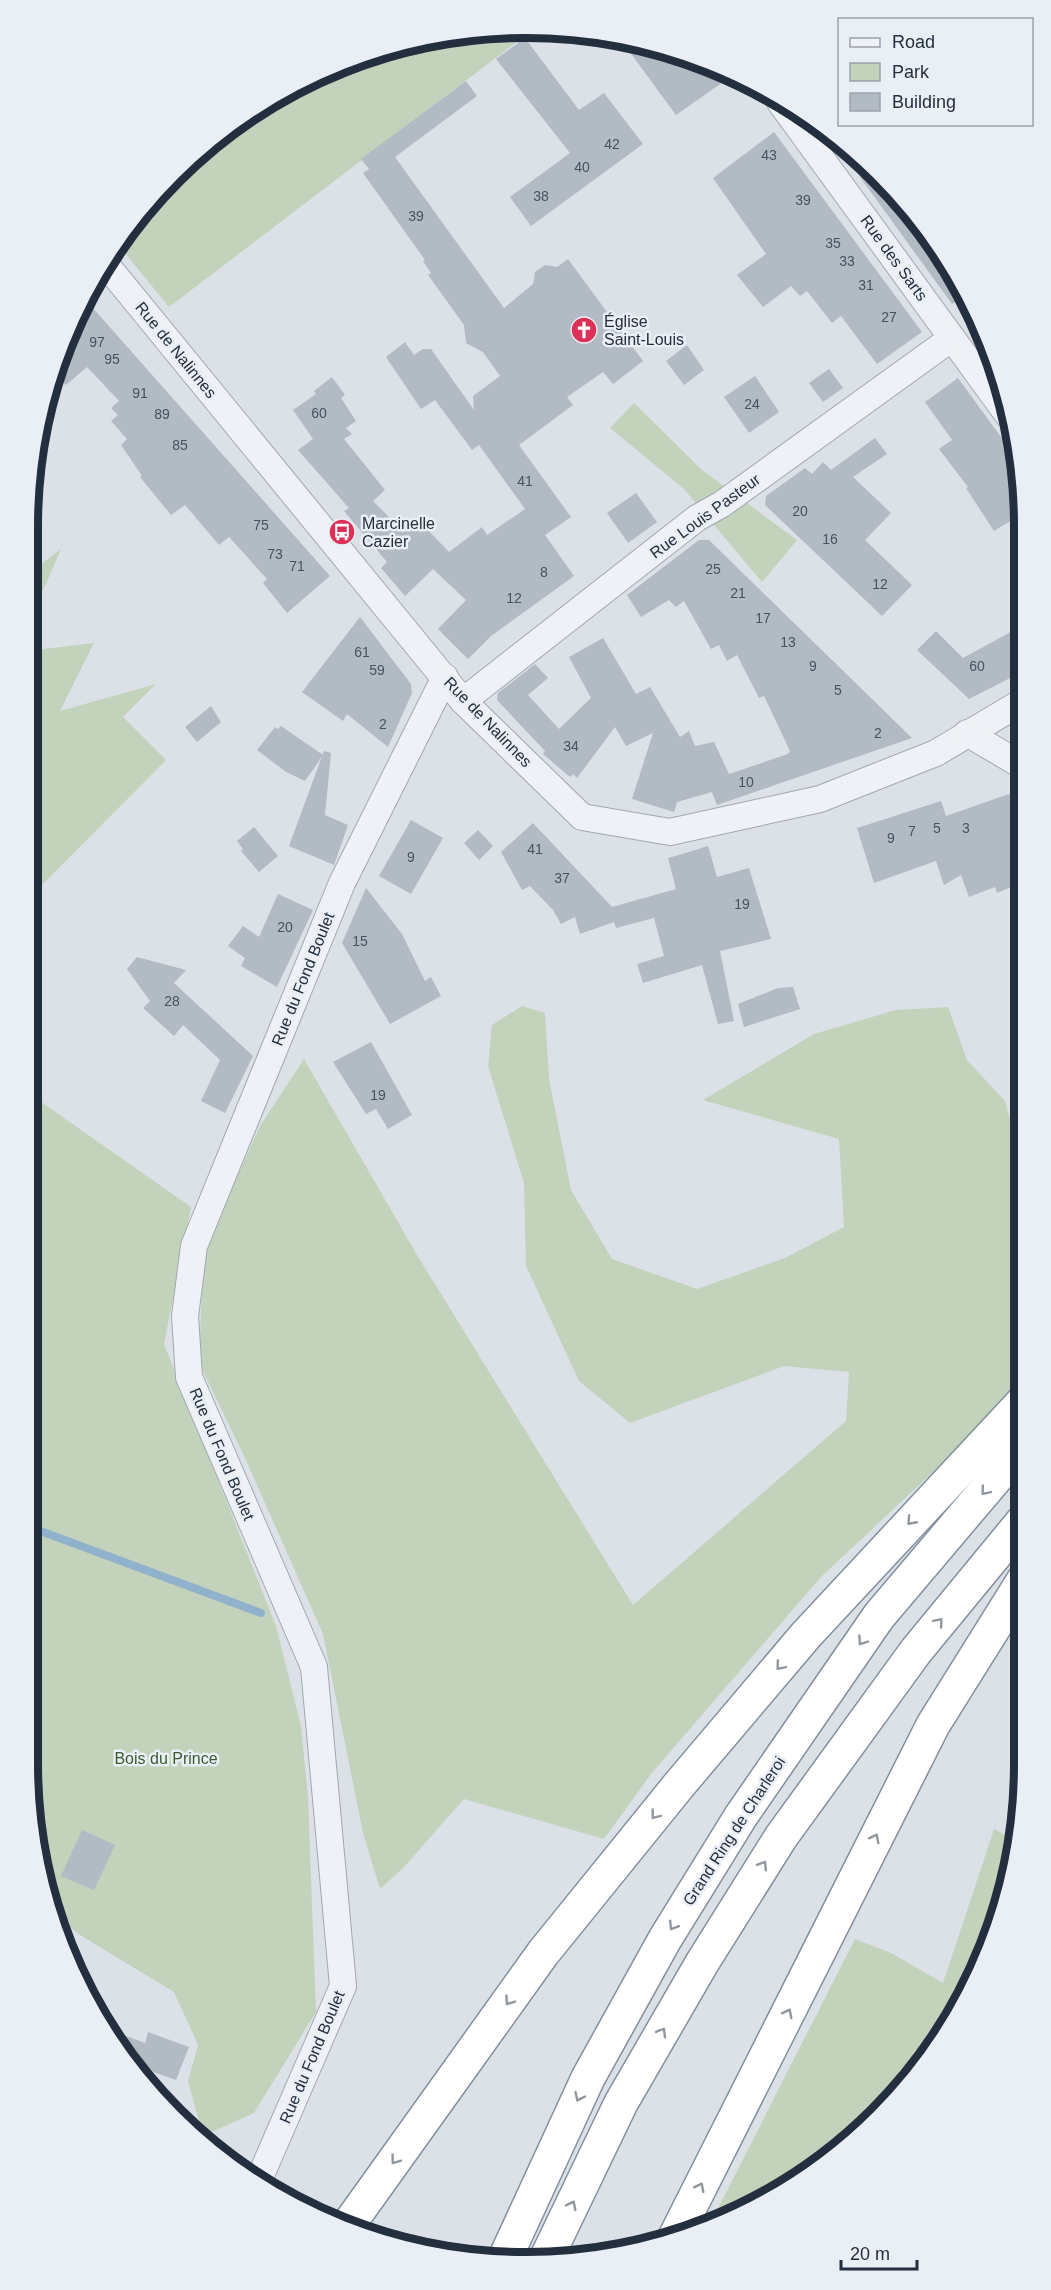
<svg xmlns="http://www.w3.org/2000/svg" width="1051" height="2290" font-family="Helvetica,sans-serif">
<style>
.green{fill:#c3d2bb}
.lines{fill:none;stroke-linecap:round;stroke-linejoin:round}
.stream{stroke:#91b2cc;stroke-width:8}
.building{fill:#b2bac4}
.minor-casing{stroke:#a0a8b1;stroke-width:28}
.motorway-casing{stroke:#818f9f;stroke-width:36}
.minor{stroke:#eef1f5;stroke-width:26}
.motorway{stroke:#fff;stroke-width:33}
.oneway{stroke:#91979f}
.labels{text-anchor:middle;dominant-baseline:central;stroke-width:5;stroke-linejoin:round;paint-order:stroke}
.number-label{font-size:14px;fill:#475260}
.street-label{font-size:16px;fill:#232f3f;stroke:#eaeff5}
.poi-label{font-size:16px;fill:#232f3f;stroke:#eaeff5;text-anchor:start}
.park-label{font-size:16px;fill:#3b5c2f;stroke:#eaeff5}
.rim{fill:none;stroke:#232f3f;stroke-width:8}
</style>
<rect width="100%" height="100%" fill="#dbe1e7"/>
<g class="green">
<polygon points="525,27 535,28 169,307 116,242 173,173 248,111 334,65 428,37"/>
<polygon points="634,403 702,470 797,540 762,582 684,489 610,428"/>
<polygon points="61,549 44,588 27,611 27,575"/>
<polygon points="94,643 60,711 156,684 123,717 166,760 27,900 27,651"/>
<polygon points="522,1006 545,1013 549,1079 571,1190 612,1259 697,1289 785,1258 844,1227 839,1139 703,1100 814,1034 896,1010 948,1007 967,1060 1005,1101 1022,1165 1023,1381 966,1441 821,1577 651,1774 604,1839 464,1799 404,1867 380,1889 363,1833 323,1634 245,1458 199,1363 203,1252 260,1126 304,1059 417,1255 633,1605 846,1421 849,1372 784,1366 630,1423 579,1381 526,1266 524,1183 488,1066 492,1025"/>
<polygon points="27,1092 191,1207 164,1344 276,1626 301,1726 308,1798 316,2012 254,2113 203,2136 188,2081 198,2045 174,1992 80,1935 52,1913 27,1764"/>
<polygon points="994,1829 1016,1841 1014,1861 986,1955 900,2093 774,2196 709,2226 855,1939 891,1953 943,1983"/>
</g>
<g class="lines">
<polyline class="stream" points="27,1526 261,1613"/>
</g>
<g class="building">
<polygon points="618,36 716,65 733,75 676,115"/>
<polygon points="525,38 579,110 604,93 643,144 531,226 510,197 570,153 496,59"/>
<polygon points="466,81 477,96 395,157 504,308 533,284 535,272 545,265 557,267 568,259 643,361 613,384 603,372 567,397 573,405 519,445 571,517 545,535 574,576 491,636 468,659 438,629 466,600 433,569 405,596 381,568 387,562 344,511 349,508 298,450 313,439 293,410 316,394 314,391 332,377 345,395 341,398 356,421 346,428 352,434 344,439 385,490 373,501 404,532 415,522 419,525 421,523 449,552 482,527 487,535 525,509 479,445 472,450 435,400 421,409 386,357 405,342 414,355 423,349 431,349 474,410 473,396 500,376 483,352 466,343 464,325 428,275 431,273 423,261 425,260 363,173 369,169 361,159"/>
<polygon points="774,132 922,332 877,364 841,316 832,323 807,291 800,296 791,286 763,307 737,275 766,254 713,178"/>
<polygon points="868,169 921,222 964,296 952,304 860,177"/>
<polygon points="84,298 330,576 287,613 263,583 267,579 229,537 219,545 185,505 171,515 140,477 142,476 121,445 127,439 111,421 118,415 111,408 119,401 87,367 66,385 54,372 65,335"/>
<polygon points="687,345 704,370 684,385 666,361"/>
<polygon points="829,369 843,388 823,402 809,383"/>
<polygon points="755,376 779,412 749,433 724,397"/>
<polygon points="958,378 1020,463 1020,515 994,531 966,488 968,487 939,449 952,440 925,402"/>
<polygon points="875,438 887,454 853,477 891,513 865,540 912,585 882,616 765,505 766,496 805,468 812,474 823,462 831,470"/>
<polygon points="636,493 657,522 628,543 607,513"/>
<polygon points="699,540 709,540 912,738 717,805 712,792 677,802 674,812 632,799 653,733 626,746 615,727 577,778 573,774 570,777 543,754 545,751 497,700 498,693 535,664 548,678 528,695 559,729 591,698 569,657 603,638 636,694 650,687 680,737 689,731 695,746 714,742 729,774 788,754 790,751 764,696 759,698 737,655 727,661 719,645 711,649 684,601 676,607 669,600 641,617 627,595"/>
<polygon points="360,617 411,684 412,693 388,747 347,714 343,721 302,692"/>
<polygon points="1020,627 1020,673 969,699 917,650 936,631 963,658"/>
<polygon points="211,706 221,722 197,742 185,727"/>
<polygon points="281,726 323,755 305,781 286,772 257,750 275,727 278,729"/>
<polygon points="324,751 331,753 325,815 348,825 334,865 289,846"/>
<polygon points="1009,794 1021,803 1021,883 997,893 995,887 969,897 961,875 944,885 936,861 874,883 857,828 941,801 946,816"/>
<polygon points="411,820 443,838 411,894 379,876"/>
<polygon points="533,823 612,907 676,889 668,858 689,852 708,846 717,877 749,868 771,939 720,951 734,1021 718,1024 702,965 643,983 637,964 664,956 654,918 616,928 614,922 580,934 575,917 561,924 553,910 530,886 522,890 501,852"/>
<polygon points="254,827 278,856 259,872 241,851 243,849 237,841"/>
<polygon points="478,830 493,846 479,860 464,843"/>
<polygon points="366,888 402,934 425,981 431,977 441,996 390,1024 342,943"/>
<polygon points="278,894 313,910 277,987 241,966 245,958 228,946 243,926 259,937"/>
<polygon points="137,957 186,970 174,983 253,1056 225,1113 201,1101 220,1060 183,1025 174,1036 143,1008 150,1001 127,969"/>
<polygon points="793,987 800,1009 744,1027 738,1004 778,988"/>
<polygon points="371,1042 412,1115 388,1129 376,1109 366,1114 333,1062"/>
<polygon points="82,1830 115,1845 94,1890 61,1876"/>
<polygon points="104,2028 145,2043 148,2032 189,2047 176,2080 145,2069 141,2079"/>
</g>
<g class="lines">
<defs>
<g id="minor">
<polyline points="780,102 1008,415"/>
<polyline points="104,262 463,701 582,817 670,832 820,799 936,753 1020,703"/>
<polyline points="463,701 697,518 722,504 952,338"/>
<polyline points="967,733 1021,765"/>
<polyline points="258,2182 343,1986 314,1667 189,1377 185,1316 194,1246 342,883 445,677"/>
</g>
<g id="motorway">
<polyline points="349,2224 543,1953 679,1785 806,1635 1023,1402"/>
<polyline points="674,2239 933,1725 1023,1581"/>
<polyline points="506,2256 588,2078 665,1939 741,1816 879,1616 1023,1446"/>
<polyline points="547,2257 621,2103 702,1963 781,1837 916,1651 1023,1521"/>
</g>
</defs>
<use href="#minor" class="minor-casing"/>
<use href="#motorway" class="motorway-casing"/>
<use href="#minor" class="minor"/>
<use href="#motorway" class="motorway"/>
</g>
<defs><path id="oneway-chevron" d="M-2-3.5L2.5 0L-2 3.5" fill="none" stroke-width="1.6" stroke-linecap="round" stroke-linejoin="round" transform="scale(1.5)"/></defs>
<g class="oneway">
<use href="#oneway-chevron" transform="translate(985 1491) rotate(130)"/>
<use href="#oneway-chevron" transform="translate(911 1521) rotate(132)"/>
<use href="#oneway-chevron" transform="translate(939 1622) rotate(-50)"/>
<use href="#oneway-chevron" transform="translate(862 1641) rotate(125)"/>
<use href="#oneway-chevron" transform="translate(780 1666) rotate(130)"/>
<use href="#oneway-chevron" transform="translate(655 1815) rotate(128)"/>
<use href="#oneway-chevron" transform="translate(875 1838) rotate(-63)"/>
<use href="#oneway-chevron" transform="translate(763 1865) rotate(-58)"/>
<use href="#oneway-chevron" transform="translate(673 1926) rotate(122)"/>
<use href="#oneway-chevron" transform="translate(509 2001) rotate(125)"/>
<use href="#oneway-chevron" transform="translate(788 2013) rotate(-63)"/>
<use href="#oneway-chevron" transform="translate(662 2032) rotate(-60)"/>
<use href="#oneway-chevron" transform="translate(579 2097) rotate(115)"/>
<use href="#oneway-chevron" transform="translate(395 2160) rotate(126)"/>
<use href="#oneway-chevron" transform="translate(700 2187) rotate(-63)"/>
<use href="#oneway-chevron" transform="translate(572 2205) rotate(-64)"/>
</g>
<defs>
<symbol id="church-disc" viewBox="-11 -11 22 22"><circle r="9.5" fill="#dc3057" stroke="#eaeff5"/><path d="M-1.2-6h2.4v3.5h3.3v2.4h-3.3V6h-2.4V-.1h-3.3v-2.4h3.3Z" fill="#fff"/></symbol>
<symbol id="bus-disc" viewBox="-11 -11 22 22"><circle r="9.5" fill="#dc3057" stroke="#eaeff5"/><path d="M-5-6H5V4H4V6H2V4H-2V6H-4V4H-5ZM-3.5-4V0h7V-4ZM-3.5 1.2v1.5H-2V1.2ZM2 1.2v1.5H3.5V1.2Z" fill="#fff"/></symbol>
</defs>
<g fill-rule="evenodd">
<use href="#church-disc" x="569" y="315" width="30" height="30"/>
<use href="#bus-disc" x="327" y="517" width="30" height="30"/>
</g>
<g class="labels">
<g class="number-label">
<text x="612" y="144">42</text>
<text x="769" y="155">43</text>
<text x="582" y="167">40</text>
<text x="541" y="196">38</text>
<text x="803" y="200">39</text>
<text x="416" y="216">39</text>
<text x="833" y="243">35</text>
<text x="847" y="261">33</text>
<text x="866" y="285">31</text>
<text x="889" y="317">27</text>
<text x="97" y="342">97</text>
<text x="112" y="359">95</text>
<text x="140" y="393">91</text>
<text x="752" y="404">24</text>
<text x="319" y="413">60</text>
<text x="162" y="414">89</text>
<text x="180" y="445">85</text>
<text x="525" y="481">41</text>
<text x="800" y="511">20</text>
<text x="261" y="525">75</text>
<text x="830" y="539">16</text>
<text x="275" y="554">73</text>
<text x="297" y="566">71</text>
<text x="713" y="569">25</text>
<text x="544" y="572">8</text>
<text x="880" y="584">12</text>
<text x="738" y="593">21</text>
<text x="514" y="598">12</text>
<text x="763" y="618">17</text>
<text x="788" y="642">13</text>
<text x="362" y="652">61</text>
<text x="813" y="666">9</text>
<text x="977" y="666">60</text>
<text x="377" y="670">59</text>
<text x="838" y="690">5</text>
<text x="383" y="724">2</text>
<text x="878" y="733">2</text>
<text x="571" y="746">34</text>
<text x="746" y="782">10</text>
<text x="937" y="828">5</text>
<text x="966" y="828">3</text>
<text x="912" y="831">7</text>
<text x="891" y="838">9</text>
<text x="535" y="849">41</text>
<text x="411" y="857">9</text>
<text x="562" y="878">37</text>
<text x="742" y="904">19</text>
<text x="285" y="927">20</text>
<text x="360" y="941">15</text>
<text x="172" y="1001">28</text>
<text x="378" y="1095">19</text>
</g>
<g class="street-label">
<text transform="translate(894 258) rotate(54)">Rue des Sarts</text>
<text transform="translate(176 350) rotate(51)">Rue de Nalinnes</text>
<text transform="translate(705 516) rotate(-36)">Rue Louis Pasteur</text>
<text transform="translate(488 722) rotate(46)">Rue de Nalinnes</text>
<text transform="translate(303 979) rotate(-68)">Rue du Fond Boulet</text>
<text transform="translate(222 1454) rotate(67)">Rue du Fond Boulet</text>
<text transform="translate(734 1831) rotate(-57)">Grand Ring de Charleroi</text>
<text transform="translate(312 2057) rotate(-67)">Rue du Fond Boulet</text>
</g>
<g class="poi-label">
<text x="604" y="321">Église<tspan x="604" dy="18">Saint-Louis</tspan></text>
<text x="362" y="523">Marcinelle<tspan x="362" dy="18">Cazier</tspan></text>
</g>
<g class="park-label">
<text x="166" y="1758">Bois du Prince</text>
</g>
</g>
<path d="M0 0H1051V2290H0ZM526 38H526A488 488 0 0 1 1014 526V1764A488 488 0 0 1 526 2252H526A488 488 0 0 1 38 1764V526A488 488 0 0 1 526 38Z" fill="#eaeff5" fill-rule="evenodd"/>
<path class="rim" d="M526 38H526A488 488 0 0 1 1014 526V1764A488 488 0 0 1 526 2252H526A488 488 0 0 1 38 1764V526A488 488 0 0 1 526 38Z"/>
<rect x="838" y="18" width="195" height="108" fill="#eaeff5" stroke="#9aa2ac" stroke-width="1.5"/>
<rect x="850" y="38" width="30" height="9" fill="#eef1f5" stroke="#9aa2ac" stroke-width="1.5"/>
<text x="892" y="48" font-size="18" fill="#232f3f">Road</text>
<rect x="850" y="63" width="30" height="18" fill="#c3d2bb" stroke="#9aa2ac" stroke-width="1.5"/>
<text x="892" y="78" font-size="18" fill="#232f3f">Park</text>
<rect x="850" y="93" width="30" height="18" fill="#b2bac4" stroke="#9aa2ac" stroke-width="1.5"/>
<text x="892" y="108" font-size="18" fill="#232f3f">Building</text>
<path d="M841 2260v9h76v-9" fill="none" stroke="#232f3f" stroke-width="3"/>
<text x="850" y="2260" font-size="18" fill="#232f3f" stroke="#eaeff5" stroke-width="4.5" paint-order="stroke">20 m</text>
</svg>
